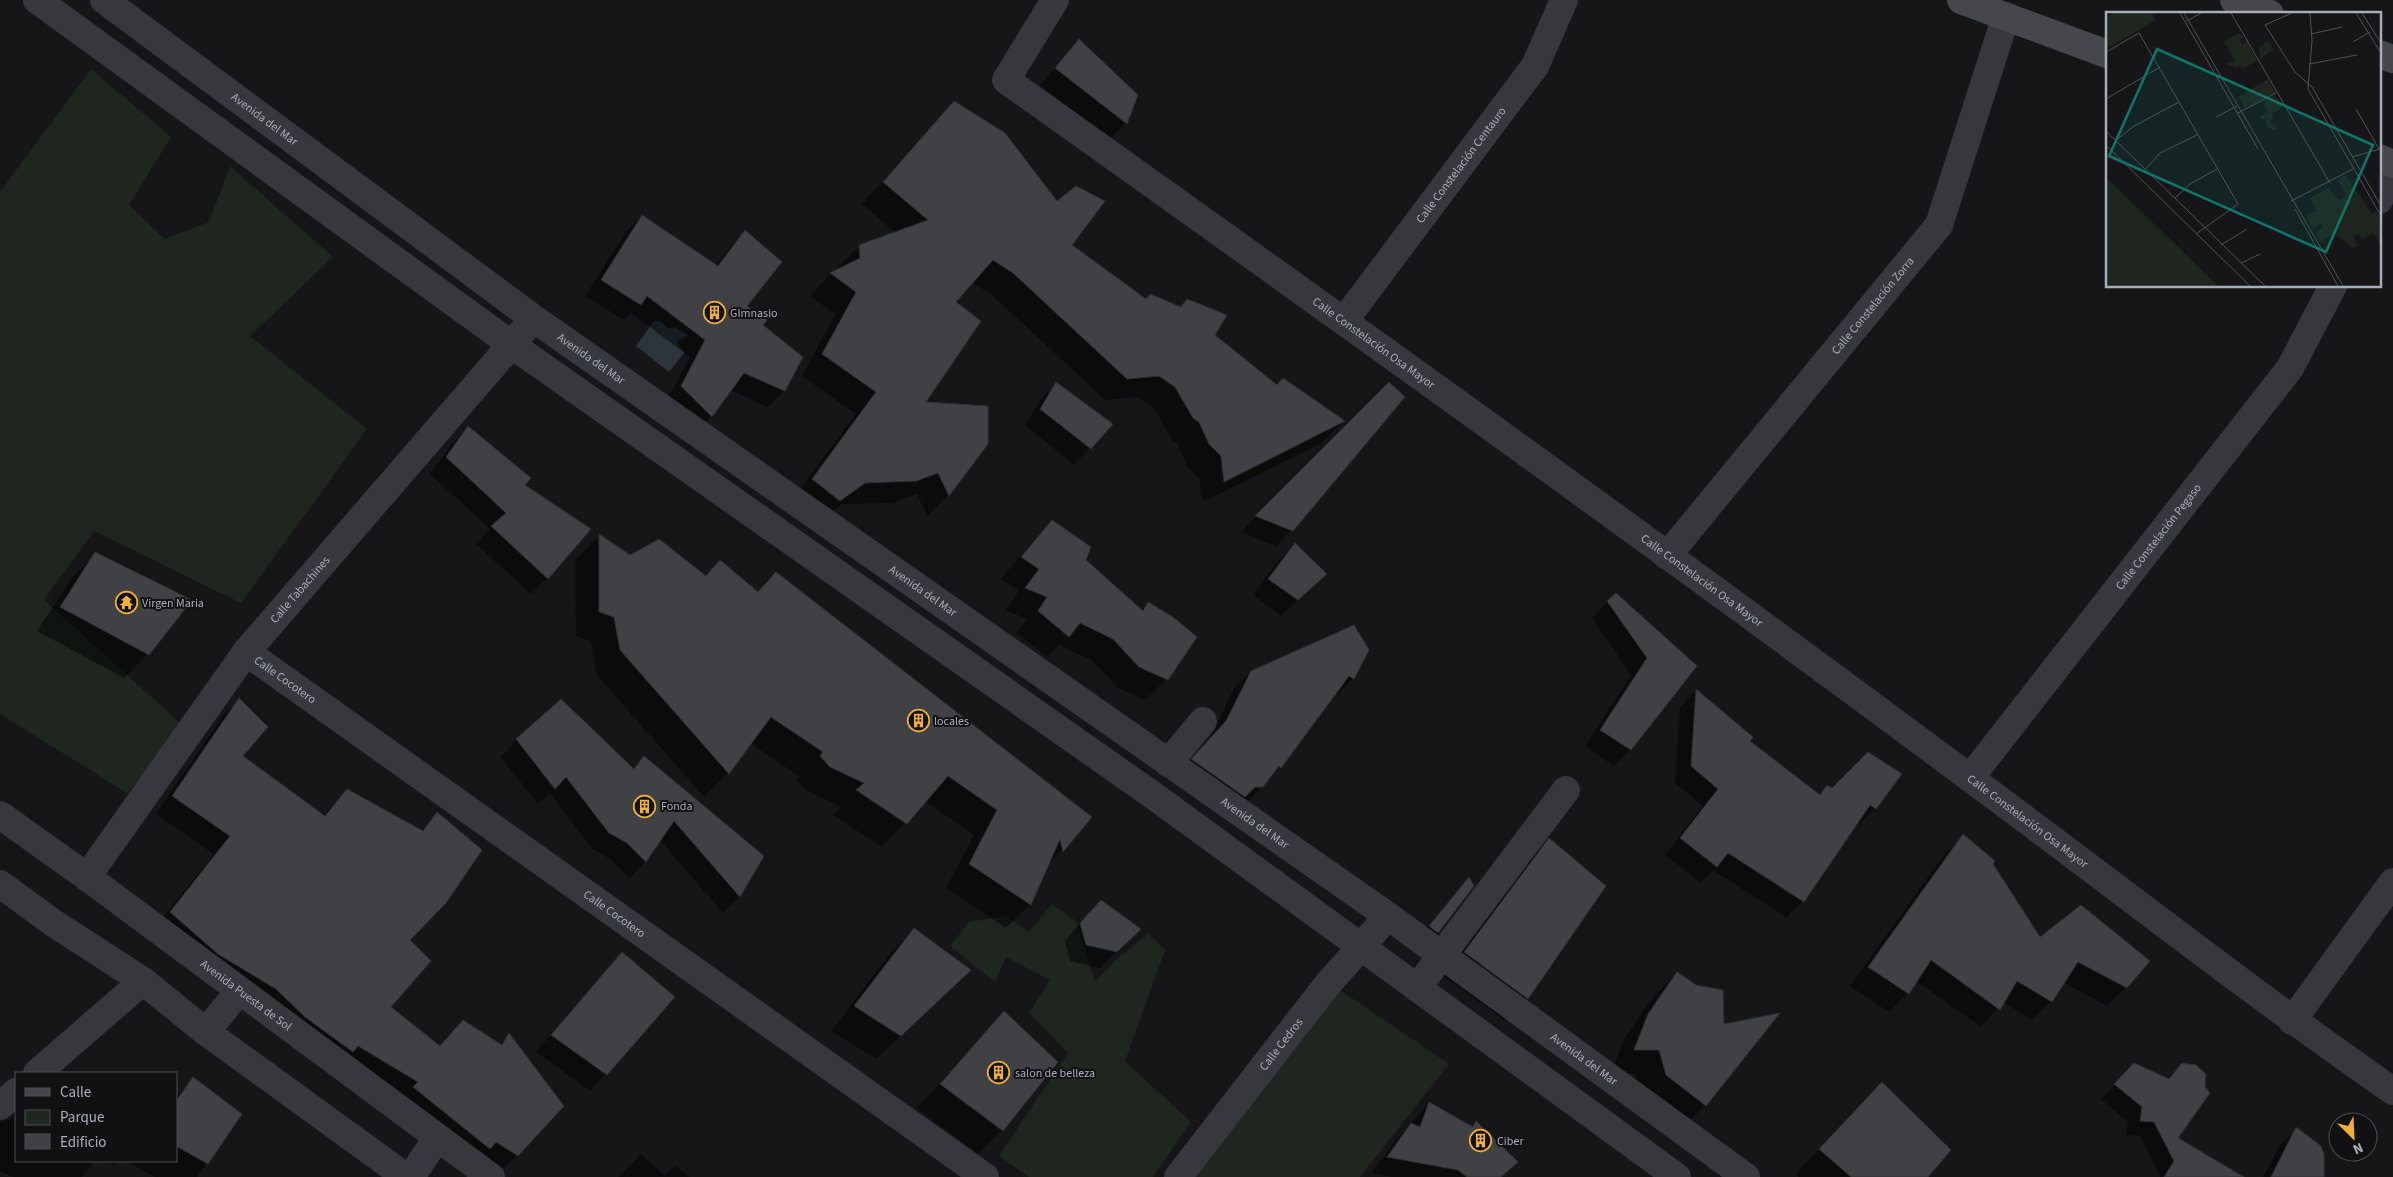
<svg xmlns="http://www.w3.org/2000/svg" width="2393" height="1177" font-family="'Source Sans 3',sans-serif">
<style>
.green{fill:#1e261f}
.water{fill:#2c353c}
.shadow{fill:#0007}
.building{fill:#404145;stroke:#303034}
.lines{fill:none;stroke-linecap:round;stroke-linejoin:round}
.minor{stroke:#37383d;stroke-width:28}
.secondary{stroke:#45474d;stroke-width:28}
.labels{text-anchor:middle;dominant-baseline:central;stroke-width:4;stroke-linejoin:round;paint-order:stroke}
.street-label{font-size:12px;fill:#a8adb8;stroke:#111113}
.poi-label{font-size:12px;fill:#a8adb8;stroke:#111113;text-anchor:start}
.inset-road{fill:none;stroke:#505258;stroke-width:1}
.view{fill:#0f766e;fill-opacity:0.15;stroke:#0f766e;stroke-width:2.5}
.inset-edge{fill:none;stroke:#a8adb8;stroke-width:2.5}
</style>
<rect width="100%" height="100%" fill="#161618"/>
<g class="green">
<polygon points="91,69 171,137 129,205 165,239 209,222 230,166 333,257 250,336 367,429 241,603 94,531 44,600 186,728 127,793 0,714 0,192"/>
<polygon points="1052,904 1076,921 1095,982 1118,958 1148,934 1165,950 1125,1061 1191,1122 1153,1177 1029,1177 999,1156 1068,1053 1029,1013 1050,980 1006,957 995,982 950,946 969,922 1006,916 1029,932"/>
<polygon points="1331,984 1449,1064 1360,1177 1180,1177"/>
</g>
<polygon class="water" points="654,321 660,321 669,329 674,327 688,335 677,342 684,353 669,372 636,346"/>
<g class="shadow">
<polygon points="1079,41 1126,123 1110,139 1040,85"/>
<polygon points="954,103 1070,245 1145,300 1179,308 1187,301 1213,336 1277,387 1343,421 1322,443 1203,502 1199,478 1187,466 1177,443 1172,440 1154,408 1137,397 1105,400 992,295 972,282 954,303 924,403 987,444 948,495 927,516 917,494 893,503 842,504 818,522 791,501 856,414 802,376 835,314 810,296 831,274 838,270 838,267 860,246 896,233 862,204"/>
<polygon points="642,216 715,266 729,248 745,231 745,306 761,325 784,391 768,407 730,390 711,416 695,433 665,403 690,357 631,313 624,320 585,296 626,232"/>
<polygon points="1056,384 1111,424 1074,465 1025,425 1040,400"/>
<polygon points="1389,384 1292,530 1276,546 1241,532"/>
<polygon points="468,428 523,485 547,578 531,594 476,544 490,529 430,474 452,444"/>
<polygon points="1052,521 1085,561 1141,611 1149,603 1167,679 1145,700 1118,688 1091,660 1059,645 1047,657 1017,633 1027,619 1005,610 1019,591 1001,579 1031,543"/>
<polygon points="599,536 629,556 705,577 720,562 757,593 776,574 1090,817 1047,866 1030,904 1006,928 946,888 974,835 925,801 882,847 833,815 841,807 806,790 797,781 800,777 750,743 728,773 704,797 596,674 591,641 576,636 575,560"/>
<polygon points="1295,545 1325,575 1281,616 1253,595 1278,561"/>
<polygon points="96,554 148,654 124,678 37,631 72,578"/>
<polygon points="1608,602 1695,666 1630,750 1614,766 1585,746 1631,675 1592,618"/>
<polygon points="1353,626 1353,678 1337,695 1334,693 1280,767 1246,803 1176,776 1210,739 1234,688 1251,672"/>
<polygon points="1696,691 1748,741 1819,795 1827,787 1832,790 1868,753 1875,808 1859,825 1856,823 1803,901 1786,917 1713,870 1700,882 1665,855 1703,806 1675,783 1680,707"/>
<polygon points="239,700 241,756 323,816 347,791 421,831 437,814 409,940 390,1007 439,1047 464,1021 499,1045 509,1035 517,1155 499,1172 153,930 214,854 156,814 222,717"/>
<polygon points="517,740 632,770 645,758 762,857 739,897 723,913 660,840 645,862 629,878 610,859 593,849 549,793 538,804 501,757"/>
<polygon points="1963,836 1992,864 2040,939 2126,987 2107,1006 2063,982 2051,1001 2032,1020 2003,1002 1981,1027 1916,981 1908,993 1889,1012 1850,986 1944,855"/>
<polygon points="1549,840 1527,998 1504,1020 1442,975 1527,862"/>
<polygon points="1469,879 1438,933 1421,949 1413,943"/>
<polygon points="1085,918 1139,929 1100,968 1070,961 1065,941"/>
<polygon points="914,930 945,994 876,1059 831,1031 890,954"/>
<polygon points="622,954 673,997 590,1091 536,1052"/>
<polygon points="1677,974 1705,1105 1682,1129 1642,1099 1635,1073 1611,1074 1624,1039 1653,997"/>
<polygon points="1004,1013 1056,1062 1002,1130 978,1154 917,1108"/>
<polygon points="2182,1064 2203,1088 2176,1138 2207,1177 2160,1177 2140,1136 2126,1135 2128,1122 2101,1099 2134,1065 2167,1079"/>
<polygon points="193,1079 240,1115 197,1177 155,1177 126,1161 176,1161 176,1097"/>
<polygon points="1429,1103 1472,1127 1476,1123 1516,1162 1501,1177 1393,1177 1372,1173 1395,1141"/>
<polygon points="1858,1107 1927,1177 1799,1177 1796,1174"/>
<polygon points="16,1109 16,1161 94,1161 82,1177 13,1177 0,1171 0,1122 11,1119"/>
<polygon points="2296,1129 2317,1177 2263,1177 2280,1145"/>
<polygon points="641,1154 665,1175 675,1166 689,1177 619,1177"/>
<polygon points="108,1161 119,1161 114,1166"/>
</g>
<g class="building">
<polygon points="1079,39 1138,95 1127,124 1055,68"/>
<polygon points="954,101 1005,133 1057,201 1076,186 1105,201 1072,245 1146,299 1150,294 1181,307 1187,299 1227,315 1215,335 1277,385 1283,378 1345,421 1224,482 1221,456 1209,444 1199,422 1193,418 1175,387 1159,376 1127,379 1013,273 993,260 956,302 981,321 926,402 988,406 988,444 949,496 938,473 916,481 865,483 840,501 812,479 876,392 822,354 856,292 830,273 860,258 859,245 928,220 883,182"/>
<polygon points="642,215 718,266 745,230 782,262 747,306 767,320 763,325 803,357 785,391 744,373 712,417 681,386 705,340 647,296 641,305 601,280"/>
<polygon points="1056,382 1113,424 1091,449 1040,409"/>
<polygon points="1389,382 1405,397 1293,531 1255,516"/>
<polygon points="468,426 531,478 525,485 591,529 548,579 491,526 506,513 446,457"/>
<polygon points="1052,520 1091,547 1086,560 1143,611 1148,602 1173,617 1197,637 1168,680 1139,667 1113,639 1080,623 1069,637 1038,611 1047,597 1025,588 1039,569 1021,557"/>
<polygon points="599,534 630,555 659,539 706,576 720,560 758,592 776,572 1092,817 1063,852 1060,839 1031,905 969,864 997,810 948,776 907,824 856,790 864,783 830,767 820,756 823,752 771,717 729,774 620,650 614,617 599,612"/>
<polygon points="1295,543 1327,574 1298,600 1268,579"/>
<polygon points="95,552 192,600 149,655 60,607"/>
<polygon points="1616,593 1697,666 1631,750 1600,730 1647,658 1607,601"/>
<polygon points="1354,625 1369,650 1354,679 1349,676 1281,768 1279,766 1263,787 1255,787 1245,797 1191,759 1226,721 1251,671"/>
<polygon points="1696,689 1753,737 1750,741 1820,795 1827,785 1832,788 1868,752 1902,774 1876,809 1870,805 1804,902 1728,853 1717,867 1680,838 1718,789 1691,766"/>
<polygon points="239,698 268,727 243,756 325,816 347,789 423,831 437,812 482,850 446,903 410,940 431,961 391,1007 440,1046 463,1020 502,1045 509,1033 564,1106 518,1156 496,1142 490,1149 413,1087 418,1082 358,1046 353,1052 305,1017 276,989 218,954 170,912 230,836 172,796"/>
<polygon points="561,699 634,769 644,756 764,856 740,897 674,821 646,862 627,843 609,833 566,777 555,789 516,739"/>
<polygon points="1963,834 1995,861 1993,864 2040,937 2081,905 2150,961 2127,988 2078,962 2052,1002 2017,981 2000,1010 1931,960 1909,994 1868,967"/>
<polygon points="1549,838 1606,886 1528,999 1464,952"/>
<polygon points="1469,877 1474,886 1438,933 1429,926"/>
<polygon points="1101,900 1141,929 1117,952 1086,945 1080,923"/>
<polygon points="914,928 971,970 901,1036 854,1006"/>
<polygon points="622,952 675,997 607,1075 551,1035"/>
<polygon points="1677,972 1696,985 1723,990 1724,1024 1780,1013 1706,1106 1666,1075 1659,1050 1634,1050 1648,1014"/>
<polygon points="1004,1011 1058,1062 1003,1131 940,1084"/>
<polygon points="2134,1063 2169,1079 2182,1063 2196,1065 2206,1074 2205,1087 2210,1093 2178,1138 2244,1177 2164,1177 2174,1161 2154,1122 2140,1121 2142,1107 2114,1084"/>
<polygon points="193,1077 242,1114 208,1164 176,1146 176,1101"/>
<polygon points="1882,1082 1951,1150 1928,1177 1851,1177 1819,1149"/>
<polygon points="1429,1102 1473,1127 1476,1121 1518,1162 1501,1177 1467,1177 1458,1170 1387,1157 1411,1123 1420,1127"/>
<polygon points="2296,1127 2321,1146 2324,1154 2324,1177 2271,1177"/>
</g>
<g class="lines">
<g class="minor">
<polyline points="37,0 512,345 1154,796 1677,1177"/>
<path id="s1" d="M104 0 533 318 1388 916 1746 1177"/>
<path id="s2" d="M1055 0 1006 80C1329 310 1652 541 1970 778 2111 882 2249 991 2393 1091"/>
<polyline points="2379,200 2393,174"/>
<path id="s3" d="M1344 321 1535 66 1564 0"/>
<path id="s4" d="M1667 556 1939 225 2006 16"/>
<path id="s5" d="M246 652 985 1177"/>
<polyline points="1168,763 1203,721"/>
<path id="s6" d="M1970 778 2290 368 2333 286"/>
<path id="s7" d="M0 815 87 877 491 1177"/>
<path id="s8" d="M87 877 246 652 523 331"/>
<polyline points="0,884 52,922 143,981 206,1032 406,1177"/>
<polyline points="1417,988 1566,790"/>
<polyline points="2292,1021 2393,882"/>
<polyline points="206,1032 239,991"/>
<polyline points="37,1073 143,981"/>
<polyline points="0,1106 16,1092"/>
<polyline points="411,1177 437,1138"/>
<path id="s9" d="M1178 1177 1327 985 1388 916"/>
</g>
<g class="secondary">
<polyline points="1961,0 2107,54"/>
<polyline points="2234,0 2270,14"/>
<polyline points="2379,54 2393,59"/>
<polyline points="2379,158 2393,164"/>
</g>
</g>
<defs>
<symbol id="building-ring" viewBox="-11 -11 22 22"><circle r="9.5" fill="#111113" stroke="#f2b134" stroke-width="1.5"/><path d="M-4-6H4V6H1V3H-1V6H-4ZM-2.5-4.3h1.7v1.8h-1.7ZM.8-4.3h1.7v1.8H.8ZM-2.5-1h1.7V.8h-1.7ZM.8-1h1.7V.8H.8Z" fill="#f2b134"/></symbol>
<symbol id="temple-ring" viewBox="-11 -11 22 22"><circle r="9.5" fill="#111113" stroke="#f2b134" stroke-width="1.5"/><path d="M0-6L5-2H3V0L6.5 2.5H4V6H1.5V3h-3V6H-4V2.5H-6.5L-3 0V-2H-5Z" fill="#f2b134"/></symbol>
</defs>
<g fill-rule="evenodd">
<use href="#building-ring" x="702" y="300" width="25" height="25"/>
<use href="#temple-ring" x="114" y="590" width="25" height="25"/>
<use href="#building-ring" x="906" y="708" width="25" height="25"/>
<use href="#building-ring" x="632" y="794" width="25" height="25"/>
<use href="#building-ring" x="986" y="1060" width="25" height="25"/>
<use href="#building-ring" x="1468" y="1128" width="25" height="25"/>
</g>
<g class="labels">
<g class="street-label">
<text stroke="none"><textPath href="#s1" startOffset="200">Avenida del Mar</textPath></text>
<text stroke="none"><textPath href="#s3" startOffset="195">Calle Constelación Centauro</textPath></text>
<text stroke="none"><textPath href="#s4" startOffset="324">Calle Constelación Zorra</textPath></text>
<text stroke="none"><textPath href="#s2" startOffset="546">Calle Constelación Osa Mayor</textPath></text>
<text stroke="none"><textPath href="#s1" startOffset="605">Avenida del Mar</textPath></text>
<text stroke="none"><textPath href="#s6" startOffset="306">Calle Constelación Pegaso</textPath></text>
<text stroke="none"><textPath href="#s2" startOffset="951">Calle Constelación Osa Mayor</textPath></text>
<text stroke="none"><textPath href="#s8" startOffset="358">Calle Tabachines</textPath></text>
<text stroke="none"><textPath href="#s1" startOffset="1010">Avenida del Mar</textPath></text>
<text stroke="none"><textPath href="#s5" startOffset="48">Calle Cocotero</textPath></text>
<text stroke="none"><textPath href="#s2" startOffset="1356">Calle Constelación Osa Mayor</textPath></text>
<text stroke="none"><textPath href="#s1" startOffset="1415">Avenida del Mar</textPath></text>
<text stroke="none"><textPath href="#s5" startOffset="452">Calle Cocotero</textPath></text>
<text stroke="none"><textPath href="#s7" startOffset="305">Avenida Puesta de Sol</textPath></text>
<text stroke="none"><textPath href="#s9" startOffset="168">Calle Cedros</textPath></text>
<text stroke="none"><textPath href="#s1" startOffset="1820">Avenida del Mar</textPath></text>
</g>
<g class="poi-label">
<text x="730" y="313">GImnasio</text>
<text x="142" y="603">Virgen Maria</text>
<text x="934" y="721">locales</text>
<text x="661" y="806">Fonda</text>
<text x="1015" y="1073">salon de belleza</text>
<text x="1497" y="1141">Ciber</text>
</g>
</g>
<g transform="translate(2106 12)">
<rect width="275" height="275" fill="#161618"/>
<path d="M10 1H46L50 8 0 37V4ZM133 21 137 25 134 28 136 32 141 30 151 49 136 57 134 54 129 56 120 52 129 49 118 30ZM163 29 167 38 154 47 153 35ZM162 67 170 81 139 97 132 85ZM169 83 176 95 166 102 167 107 164 109 172 116 169 118 161 116 160 107H153L161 99 157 90ZM240 163 266 202 270 199 275 207V233L267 221 256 227 252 222 247 224 251 234 247 236 229 222 214 230 210 221 216 216 215 212 206 216 200 203 211 199 204 186 222 176 233 188 240 184 232 167ZM0 165 112 274H0Z" fill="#1e261f"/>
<path class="inset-road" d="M74 1 152 137M78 1 237 274M125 1 224 171M186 1 159 13 189 60 206 75 275 194M204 1 206 29 202 77 275 204M250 1 275 41M256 1 275 31M81 9 95 1M205 22 236 15M247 30 264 20M0 40 33 21 132 192 90 222M203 52 251 43M0 87 54 55M250 97 273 137M132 101 170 81M110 105 131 94M0 119 159 274M10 128 28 114 73 90M0 133 144 274M246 145 274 137M39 158 54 141 91 123M69 186 84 172 111 157M185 189 247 157M189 197 232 274M115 233 141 217M135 251 154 242"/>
<path class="view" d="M51 37 267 133 220 240 3 144Z"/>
<rect width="275" height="275" class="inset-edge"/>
</g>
<rect x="15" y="1072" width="162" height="90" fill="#111113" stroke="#4d4f55"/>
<rect x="25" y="1088" width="25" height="8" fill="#45474d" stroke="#4d4f55"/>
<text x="60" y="1097" font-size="15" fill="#a8adb8">Calle</text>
<rect x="25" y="1110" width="25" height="15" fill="#1e261f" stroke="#4d4f55"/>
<text x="60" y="1122" font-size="15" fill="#a8adb8">Parque</text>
<rect x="25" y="1134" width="25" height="15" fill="#404145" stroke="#4d4f55"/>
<text x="60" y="1147" font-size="15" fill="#a8adb8">Edificio</text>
<g transform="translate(2353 1137) rotate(156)"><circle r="24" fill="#111113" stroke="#4d4f55"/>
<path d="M0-4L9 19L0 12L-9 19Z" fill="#f2b134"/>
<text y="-8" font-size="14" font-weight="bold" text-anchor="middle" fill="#a8adb8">N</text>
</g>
</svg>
